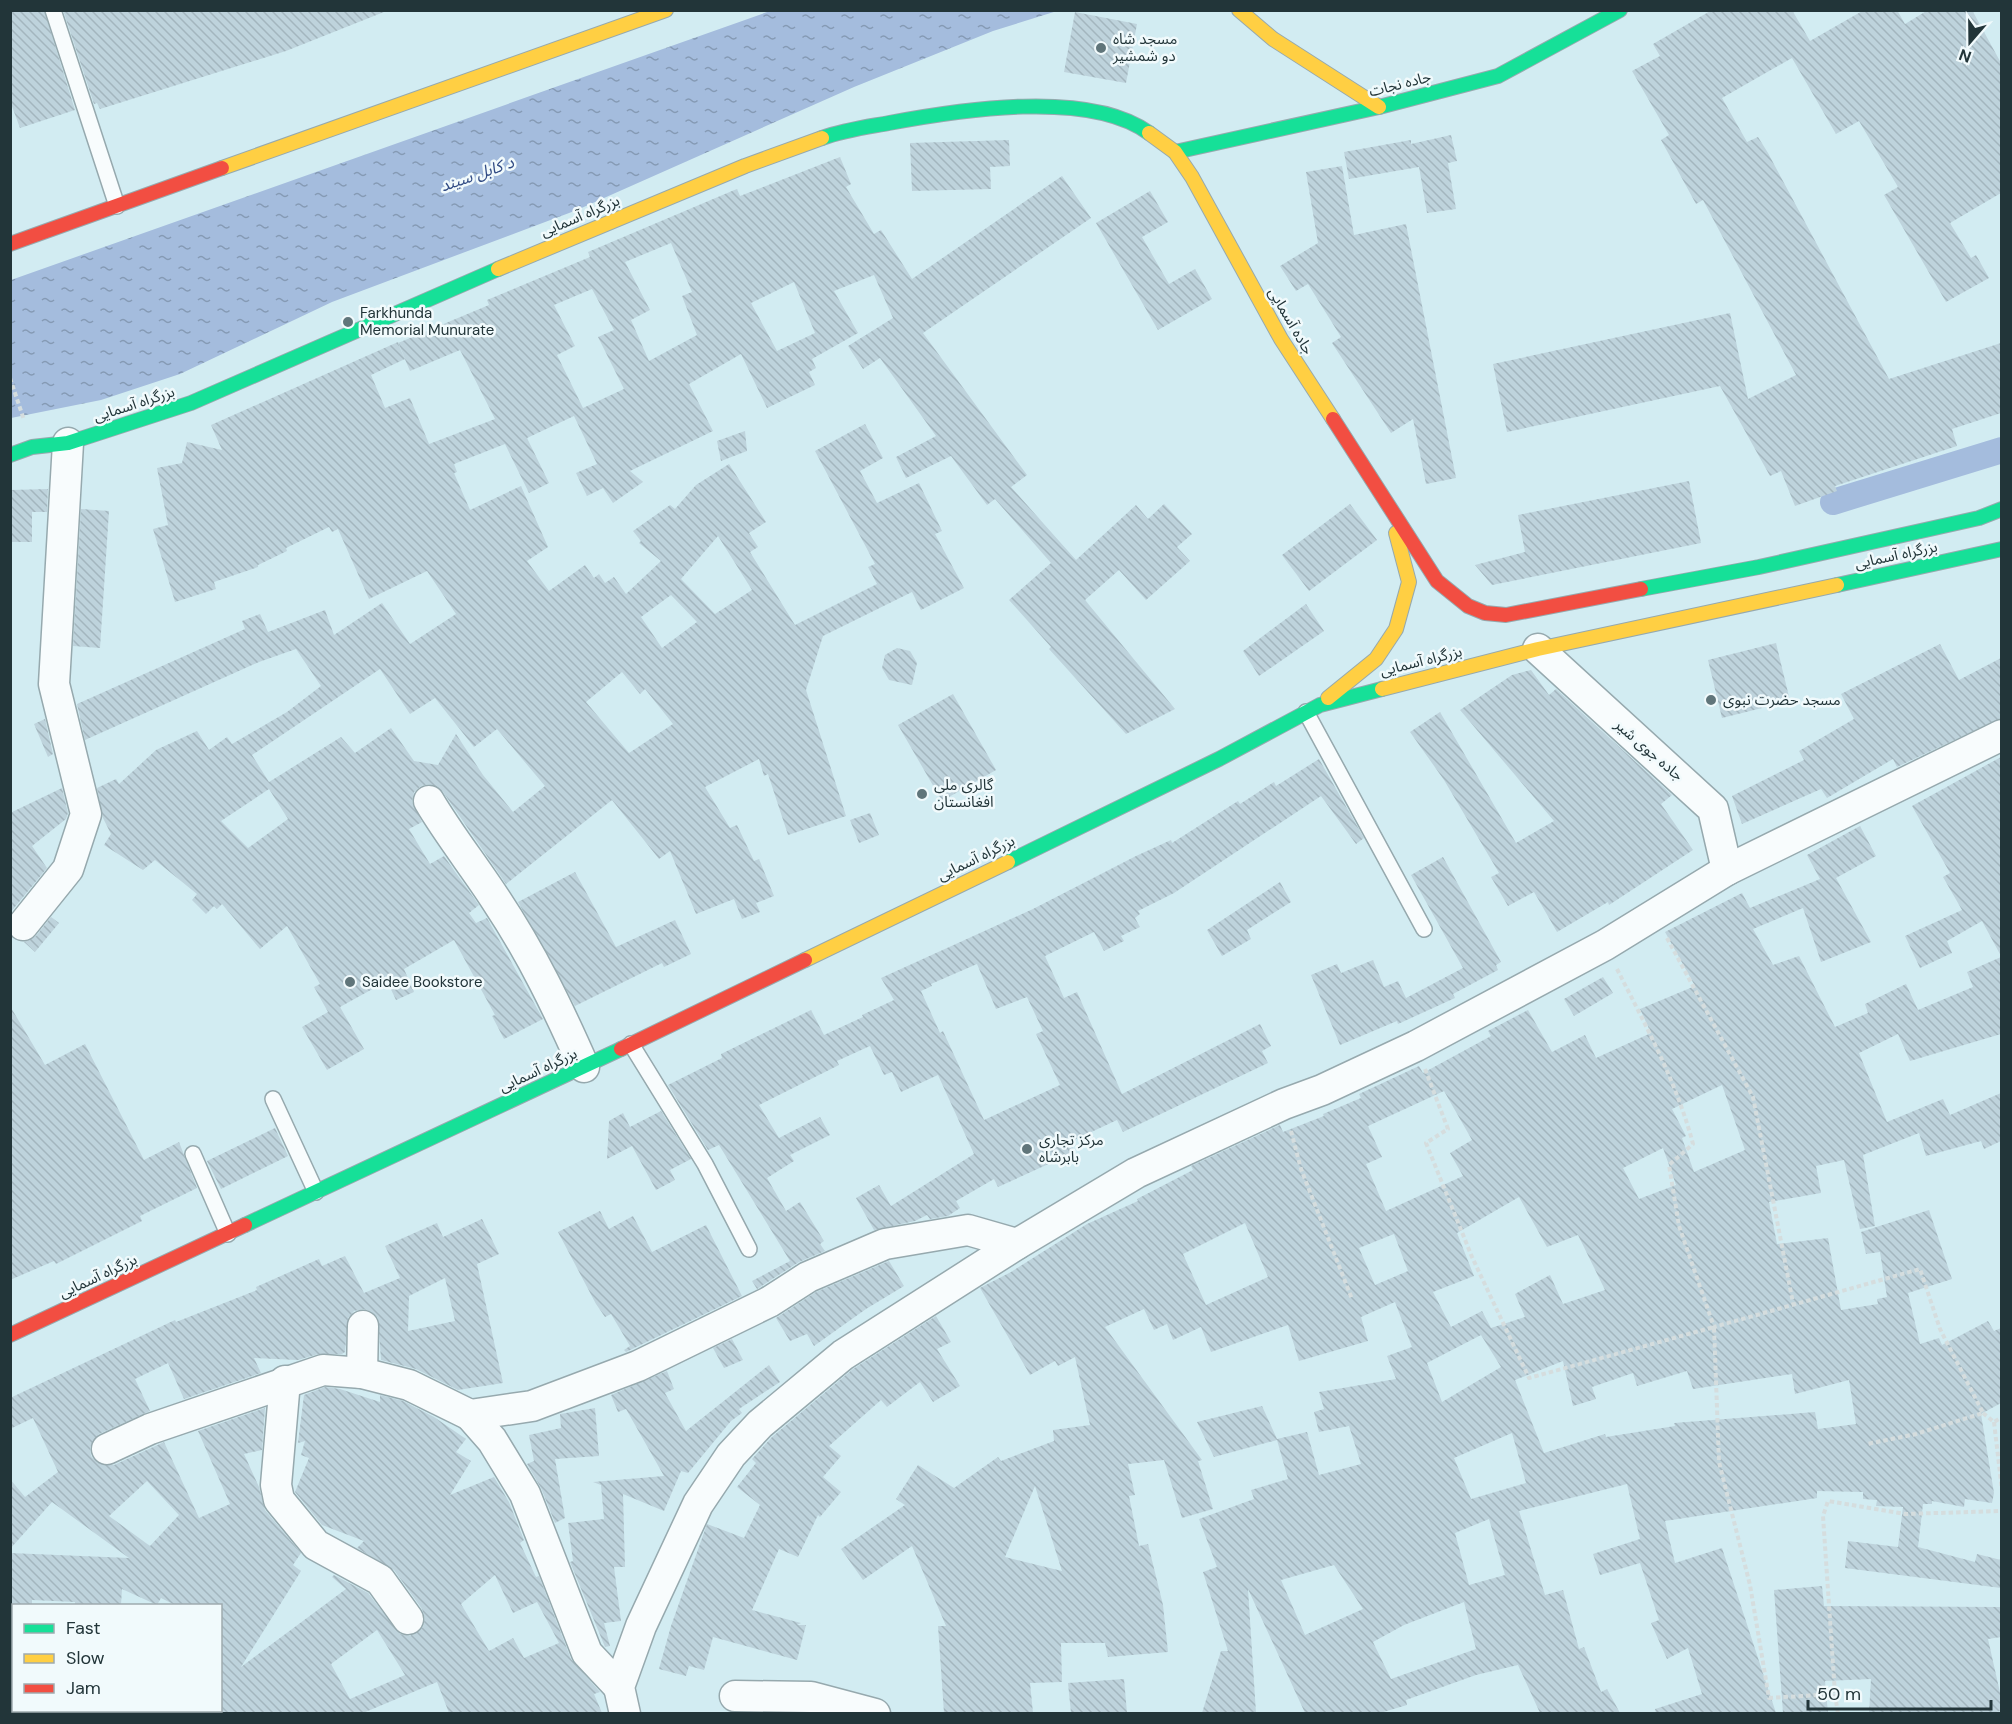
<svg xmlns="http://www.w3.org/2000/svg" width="2012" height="1724" font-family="'DM Sans','Noto Sans Arabic',sans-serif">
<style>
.water{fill:url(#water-ripples)}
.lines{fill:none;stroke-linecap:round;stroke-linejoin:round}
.canal{stroke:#a4bcdd;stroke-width:26}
.building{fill:url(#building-back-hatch);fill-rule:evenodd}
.lane-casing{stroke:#96a9ae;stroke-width:18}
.street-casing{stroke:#96a9ae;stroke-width:33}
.fast-casing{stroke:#96a9ae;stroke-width:16}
.slow-casing{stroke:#96a9ae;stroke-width:16}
.jam-casing{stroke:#96a9ae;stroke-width:16}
.path{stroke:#d5ddde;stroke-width:4;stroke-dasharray:4.5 3;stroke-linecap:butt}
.lane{stroke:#f8fcfd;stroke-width:15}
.street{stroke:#f8fcfd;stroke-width:30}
.fast{stroke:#16e098;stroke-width:14}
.slow{stroke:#ffcf43;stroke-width:14}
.jam{stroke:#f24e42;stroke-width:14}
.poi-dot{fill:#60757a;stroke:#f1fafc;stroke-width:2}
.labels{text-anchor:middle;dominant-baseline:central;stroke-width:5;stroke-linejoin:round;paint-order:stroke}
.poi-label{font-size:15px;fill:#223539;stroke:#f1fafc;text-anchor:start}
.street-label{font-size:15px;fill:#223539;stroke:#f1fafc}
.water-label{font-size:16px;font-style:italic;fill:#324c85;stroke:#f1fafc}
</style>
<defs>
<pattern id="water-ripples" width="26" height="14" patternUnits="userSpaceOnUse" patternTransform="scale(1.5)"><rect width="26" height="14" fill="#a4bcdd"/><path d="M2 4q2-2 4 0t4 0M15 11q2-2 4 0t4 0" fill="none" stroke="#859ab4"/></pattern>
<pattern id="building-back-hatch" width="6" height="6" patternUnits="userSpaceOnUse" patternTransform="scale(1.5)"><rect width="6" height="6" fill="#bed3dc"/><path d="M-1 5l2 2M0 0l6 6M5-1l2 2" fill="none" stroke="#a3b6be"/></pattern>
</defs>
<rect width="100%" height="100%" fill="#d2ecf2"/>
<polygon class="water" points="770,11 1057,11 993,31 854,87 577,210 332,302 180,374 101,400 11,418 11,280"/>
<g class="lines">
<polyline class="canal" points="1833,502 2002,450"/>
</g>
<g class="building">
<polygon points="10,10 44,10 75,110 20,128 10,101"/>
<polygon points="63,10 384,10 384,12 286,51 100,109 97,103 94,104"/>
<polygon points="1712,10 1792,10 1810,41 1864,10 1897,10 1905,24 1928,10 1972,10 2001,63 2001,193 1950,223 1971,258 1976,255 1989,278 1946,302 1884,195 1898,187 1859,121 1836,134 1792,58 1722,98 1747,142 1758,137 1768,153 1889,379 2001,343 2001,413 1952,429 1957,446 1835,486 1837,491 1795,506 1781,471 1770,476 1720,386 1507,432 1493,364 1730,313 1748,399 1796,375 1703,200 1696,204 1661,140 1669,135 1632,71 1660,56 1653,44"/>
<polygon points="1075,12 1137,24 1126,83 1064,72"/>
<polygon points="1451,135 1457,161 1448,163 1456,209 1427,213 1419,167 1349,179 1344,152 1411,140 1411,144"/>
<polygon points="1009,140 1010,166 990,167 991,189 912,191 910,143"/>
<path d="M840 157 851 184 846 187 874 234 881 230 912 279 1062 176 1091 218 923 333 1027 475 1011 487 1076 560 1136 505 1148 519 1164 504 1192 534 1177 547 1190 561 1146 600 1119 570 1085 600 1175 709 1126 734 1049 649 1051 647 1009 600 1051 563 995 499 987 505 951 456 906 478 896 457 936 436 880 358 863 369 848 346 893 318 874 275 834 291 858 333 812 359 816 368 809 372 815 385 767 408 741 354 689 384 713 431 630 471 643 482 613 503 603 488 587 496 576 473 597 464 574 416 527 438 549 483 529 493 505 444 454 464 457 472 454 473 470 510 521 486 548 547 527 561 549 591 585 565 594 578 599 574 605 583 614 577 626 594 661 561 639 543 641 541 633 531 670 505 675 509 696 485 729 464 766 522 749 533 758 547 750 552 795 625 877 584 868 567 875 564 815 451 865 424 883 458 860 471 877 503 919 483 942 531 935 534 964 588 921 610 912 592 823 636 806 690 846 816 788 835 768 774 764 776 759 759 705 787 730 828 737 825 754 861 759 859 774 896 756 903 760 912 742 919 734 899 696 914 670 851 659 859 612 800 506 884 443 792 429 784 421 786 414 792 412 802 422 822 409 829 430 864 444 856 456 873 479 905 469 913 476 923 487 918 543 1019 504 1039 492 1016 495 1015 454 940 404 969 414 992 396 1000 387 981 340 1007 364 1049 327 1070 302 1027 328 1012 314 987 320 984 287 926 260 949 222 904 217 909 214 906 206 914 192 900 197 894 155 860 143 870 104 845 111 834 103 818 97 788 116 779 119 784 156 750 197 731 209 750 227 737 232 744 287 712 321 686 296 649 259 662 85 740 77 704 245 629 242 621 260 614 268 632 325 610 334 635 382 603 410 644 456 614 427 571 369 599 338 529 332 532 329 527 286 548 287 551 258 565V567L214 582 216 589 175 602 153 529 168 525 157 468 182 463 187 442 222 450 211 425 398 342 405 359 371 375 385 408 410 398 429 444 495 419 460 350 410 371 398 343 489 305 487 300 590 257 588 252 732 191 737 189 740 196ZM671 243 692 292 682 296 697 335 649 361 631 320 650 310 625 262ZM794 282 815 333 777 351 751 303ZM592 289 614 330 598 337 624 389 583 408 557 355 575 346 554 305ZM718 536 752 590 715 614 681 579ZM671 595 697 622 662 648 641 617ZM380 669 410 714 435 698 474 747 497 729 545 786 513 812 483 775 456 734 438 765 414 761 391 728 355 753 341 737 269 782 252 755ZM622 672 640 694 645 689 673 724 629 753 586 702ZM269 789 288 819 248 848 221 821Z"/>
<polygon points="1342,166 1354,235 1406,224 1456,478 1426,484 1413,419 1391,433 1332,343 1341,337 1308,284 1296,291 1280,266 1318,243 1306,172"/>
<polygon points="1150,191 1168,222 1142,237 1169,284 1195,269 1212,299 1158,330 1096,223"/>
<polygon points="745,431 747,451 721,461 717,441"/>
<polygon points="1689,481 1701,543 1492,585 1475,565 1525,552 1518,515"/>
<polygon points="48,489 47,512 32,512 32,542 10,542 10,490"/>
<polygon points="1350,504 1377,540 1309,591 1282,555"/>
<polygon points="81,509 109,511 100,648 73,646"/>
<polygon points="1306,604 1324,631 1259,676 1243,651"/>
<polygon points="1776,643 1790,701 1722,718 1708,660"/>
<polygon points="1940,644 1959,680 2001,658 2001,718 1897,767 1893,759 1827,798 1821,789 1742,824 1732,796 1804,760 1799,751 1854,719 1841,694"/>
<polygon points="897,648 910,651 917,663 912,685 889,680 882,668 885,655"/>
<polygon points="1531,670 1549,695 1556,689 1672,795 1661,804 1693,850 1609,905 1608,902 1557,932 1534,892 1508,906 1491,877 1499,873 1444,780 1410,732 1440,712 1516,843 1554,821 1460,710 1512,675"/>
<polygon points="953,694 996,770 942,801 898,725"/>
<polygon points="45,719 53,754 48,757 34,724"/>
<polygon points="2001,757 2001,956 1982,921 1947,941 1952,953 1920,968 1905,936 1962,910 1943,877 1950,873 1912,806"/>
<path d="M1319 759 1364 838 1356 844 1321 796 1174 893 1138 911 1140 914 1135 918 1140 927 1121 936 1124 941 1104 951 1094 932 1045 956 1064 998 1077 992 1122 1094 1260 1024 1271 1046 1262 1051 1268 1063 1123 1132 1117 1120 1070 1142 1075 1152 998 1187 994 1179 956 1201 960 1208 948 1216 930 1219 927 1215 915 1221 874 1230 856 1198 879 1185 891 1206 974 1154 938 1075 901 1092 892 1072 884 1075 870 1046 837 1061 839 1065 759 1105 779 1138 820 1117 830 1135 790 1155 794 1161 767 1178 786 1211 800 1202 824 1241 820 1244 825 1251 799 1262 757 1289 752 1281 790 1261 719 1145 708 1150 668 1085 722 1058 721 1054 811 1010 824 1035 863 1017 862 1015 894 1000 881 978 1033 909 1136 856 1171 840 1172 843 1238 801 1240 804 1274 782 1276 786ZM977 964 996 1009 1027 997 1043 1031 1036 1034 1060 1085 984 1120 943 1031 940 1033 921 991 932 986 931 984Z"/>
<polygon points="62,788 68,813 66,819 32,846 47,868 10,913 10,813"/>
<polygon points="870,813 879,835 859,843 850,820"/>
<path d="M1860 826 1876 856 1836 878 1871 942 1821 962 1803 908 1753 929 1773 965 1799 956 1835 1027 1868 1013 1865 1004 1906 984 1918 1010 1973 987 1967 972 2001 957V1034L1910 1061 1898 1034 1859 1053 1887 1122 1943 1099 1950 1115 2001 1093V1141L1984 1149 1981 1141 1926 1156 1919 1133 1863 1155 1875 1226 1860 1229 1844 1160 1816 1166 1821 1193 1769 1202 1777 1244 1828 1238 1841 1310 1878 1304 1877 1299 1887 1297 1880 1252 1866 1254 1861 1232 1929 1210 1952 1279 1908 1293 1920 1344 1939 1338 1942 1345 1988 1321 1994 1331 2001 1328V1403L1981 1414 1994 1493 1992 1503 1965 1499 1964 1507 1932 1501V1504H1923L1918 1547 1975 1562 1977 1554 2001 1560V1588L1845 1568 1848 1541 1898 1547 1903 1507 1876 1506 1877 1500 1863 1499V1492L1817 1491V1498L1665 1521 1675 1563 1722 1548 1776 1713H1656L1655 1709 1702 1694 1688 1648 1667 1659 1651 1623 1659 1620 1640 1563 1600 1575 1593 1554 1640 1539 1627 1484 1519 1511 1545 1595 1563 1590 1579 1649 1584 1647 1601 1692 1607 1689 1620 1713H1540L1518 1665 1476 1675 1406 1700 1407 1705 1380 1713H1305L1248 1589 1256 1713H1202L1221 1651H1228L1203 1572 1217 1567 1199 1519 1254 1499 1251 1490 1288 1479 1277 1440 1214 1457 1197 1422 1262 1406 1277 1439 1307 1432 1319 1475 1361 1464 1349 1426 1319 1432 1314 1412 1324 1409 1319 1392 1396 1379 1387 1356 1412 1347 1395 1302 1361 1317 1368 1341 1299 1361 1288 1325 1211 1352 1201 1327 1173 1340 1167 1324 1154 1330 1144 1309 1105 1327 1202 1460 1198 1461 1213 1509 1182 1518 1164 1460 1128 1464 1135 1495 1129 1496 1139 1546 1148 1544 1163 1605 1168 1652 1108 1657 1105 1643H1061L1062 1682 1030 1683 1033 1713H944L938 1626H946L912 1546 863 1580 841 1549 905 1505 896 1499 918 1465 954 1488 998 1457 1001 1461 1054 1441 1053 1430 1090 1425 1075 1357 1058 1366 1055 1361 1030 1375 980 1288 1011 1272 1087 1224 1138 1201 1137 1199 1193 1170 1191 1166 1280 1125 1283 1132 1324 1116 1323 1114 1361 1098 1359 1094 1419 1066 1423 1073 1491 1036 1488 1031 1528 1010 1552 1052 1585 1035 1596 1058 1651 1033 1640 1009 1695 986 1665 932 1742 893 1750 908 1820 879 1807 855ZM1722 1085 1745 1150 1694 1172 1682 1138 1686 1136 1672 1109ZM1444 1091 1472 1140 1450 1153 1463 1176 1386 1211 1366 1164 1382 1157 1368 1126ZM1663 1148 1676 1185 1639 1199 1623 1168ZM1519 1197 1547 1247 1578 1235 1605 1290 1563 1304 1550 1275 1515 1294 1525 1317 1491 1328 1482 1311 1451 1327 1433 1292 1474 1276 1457 1233ZM1245 1223 1268 1277 1206 1305 1183 1254ZM1394 1234 1408 1271 1375 1285 1359 1248ZM1481 1335 1501 1367 1442 1402 1427 1363ZM1563 1361 1573 1406 1596 1399 1592 1387 1633 1373 1637 1386 1687 1371 1693 1389 1792 1374 1795 1394 1849 1380 1856 1424 1818 1429 1815 1412 1674 1423 1675 1426 1606 1437 1605 1434 1544 1453 1515 1380ZM1512 1433 1526 1483 1471 1499 1454 1458ZM1035 1486 1062 1571 1005 1557ZM1489 1519 1505 1575 1469 1585 1455 1533ZM1334 1565 1363 1609 1305 1635 1281 1580ZM1464 1602 1476 1649 1391 1679 1373 1642 1404 1625Z"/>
<polygon points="1443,857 1501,962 1496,965 1498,970 1453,994 1455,998 1398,1024 1397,1021 1340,1045 1311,975 1337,964 1341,973 1373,960 1384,987 1398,981 1406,998 1463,968 1411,875"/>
<polygon points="575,872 616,947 675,920 691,954 664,967 662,963 575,1006 518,902"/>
<polygon points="1280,882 1291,902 1247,930 1251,939 1222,956 1207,930"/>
<polygon points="51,917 59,923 35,952 24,942 36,936"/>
<polygon points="1603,977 1613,993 1574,1016 1564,999"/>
<polygon points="10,1006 45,1065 85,1044 144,1160 179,1142 197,1188 140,1216 142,1221 56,1264 54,1261 10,1280"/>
<polygon points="661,1111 691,1159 670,1170 675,1180 656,1190 632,1146 607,1159 609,1121 623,1113 630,1127"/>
<polygon points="275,1128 288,1156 221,1189 207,1161"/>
<polygon points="600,1211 609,1229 633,1216 652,1252 706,1225 742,1296 626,1352 624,1350 630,1346 611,1314 605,1317 596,1304 558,1232"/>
<path d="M482 1219 499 1254 477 1264 503 1383 458 1390 416 1369 381 1360 378 1318 372 1312 363 1309 354 1311 348 1318 345 1352 342 1354H318L298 1360 254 1358 261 1373 184 1399 168 1363 135 1379 150 1411 99 1434 90 1447 91 1456 98 1463 114 1465 164 1442 199 1518 230 1504 198 1431 265 1408 262 1450 244 1454 259 1487 265 1510 301 1553 293 1565 301 1571 241 1667 346 1589 332 1577 334 1575 368 1593 400 1634 410 1636 423 1627 425 1618 422 1609 394 1570 357 1548 364 1541 322 1525 295 1492 309 1458 301 1455 305 1441 298 1443 304 1395 325 1387 340 1389 380 1402V1395L403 1401 434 1417 466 1439 456 1452 471 1461 450 1495 494 1477 509 1502 524 1540 520 1543 536 1577 539 1576 571 1659 600 1692 594 1694 602 1713H449L437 1682 363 1713H220V1605H175L161 1598 157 1605 122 1589 121 1605H75V1602L32 1600V1605H10V1553L129 1558 52 1502 10 1549V1479L25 1497 58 1472 33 1418 10 1429V1398L175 1320 176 1322 257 1290 256 1287 319 1259 322 1266 345 1256 364 1293 400 1278 385 1246 437 1223 443 1237ZM445 1278 455 1321 408 1331 409 1296ZM147 1481 179 1515 150 1546 109 1516ZM495 1575 513 1613 537 1602 559 1643 524 1658 513 1638 489 1651 461 1604ZM377 1630 405 1675 350 1699 331 1664Z"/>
<polygon points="889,1261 904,1286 866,1309 814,1346 807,1334 790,1341 776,1318 816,1292"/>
<polygon points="936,1316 951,1342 937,1349 960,1386 933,1402 920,1382 887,1407 881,1400 829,1446 841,1456 823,1477 841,1492 820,1517 818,1515 798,1557 779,1549 752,1610 801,1623 797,1625 806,1625 797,1660 713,1637 704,1670 689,1666 686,1676 659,1669 671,1626 707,1524 744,1538 760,1505 737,1487 756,1463 752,1459 772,1437 853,1369"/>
<polygon points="732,1339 743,1360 724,1368 713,1348"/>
<polygon points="769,1365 780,1382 739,1409 742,1413 731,1421 688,1473 681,1471 664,1511 623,1494 625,1567 614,1567 621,1621 604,1623 610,1646 605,1647 570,1562 573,1561 568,1523 604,1519 601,1485 593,1482 664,1476 626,1409 618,1412 611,1395 667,1371 674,1389 665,1393 686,1431"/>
<polygon points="595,1408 599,1456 555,1459 565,1518 555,1523 541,1488 527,1464 534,1461 529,1435 561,1428 560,1414"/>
<polygon points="1822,1586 1824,1606 2001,1607 2001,1637 1988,1639 2001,1697 2001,1711 1991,1713 1869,1713 1871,1679 1825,1681 1828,1713 1783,1713 1774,1590"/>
<polygon points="1124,1679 1127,1713 1071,1713 1068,1683"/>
</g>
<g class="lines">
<defs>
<g id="lane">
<polyline points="53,10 117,206"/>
<polyline points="1306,712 1424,929"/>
<polyline points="631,1044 705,1164 749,1249"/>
<polyline points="273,1099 316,1192"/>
<polyline points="193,1154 228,1234"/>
</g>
<g id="street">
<polyline points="1538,649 1713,809 1727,870"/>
<path d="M429 801C449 835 474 866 496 900 532 954 558 1008 584 1067"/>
<polyline points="23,925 68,869 86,814 54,684 68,443"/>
<polyline points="362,1373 363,1326"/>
<polyline points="285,1381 276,1485 279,1500 316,1545 380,1580 408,1619"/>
<polyline points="470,1415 492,1440 525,1494 587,1653 619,1687"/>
<polyline points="107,1449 150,1429 323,1370 362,1373 409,1385 470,1415 532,1406 638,1366 769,1302 808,1277 885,1244 968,1230 1017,1244"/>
<polyline points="735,1696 811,1697 875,1714"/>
<polyline points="625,1714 619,1687 641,1626 698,1504 731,1455 760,1424 843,1355 1017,1244 1136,1173 1284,1104 1322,1090 1416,1046 1605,945 1727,870 2002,735"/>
</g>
<g id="fast">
<path d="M822 138C844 130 867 127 889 123 959 110 1089 89 1149 133"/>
<polyline points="1175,152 1379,107 1498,76 1620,10"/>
<polyline points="10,455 32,447 68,443 191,403 498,269"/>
<polyline points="1837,585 2002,549"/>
<polyline points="1641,589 1759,567 1979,518 2002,509"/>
<polyline points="1008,862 1219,759 1320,705 1382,689"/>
<polyline points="245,1225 621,1049"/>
</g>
<g id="slow">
<polyline points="1239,10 1273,39 1379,107"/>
<polyline points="1149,133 1175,152 1192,177 1281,339 1333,419"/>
<polyline points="222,168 666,10"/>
<polyline points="498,269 745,166 822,138"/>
<polyline points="1382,689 1538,649 1837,585"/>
<polyline points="1328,698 1376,659 1396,629 1409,582 1396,533"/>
<polyline points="805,960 1008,862"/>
</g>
<g id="jam">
<polyline points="10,244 222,168"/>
<polyline points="1333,419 1437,581 1468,606 1485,613 1506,615 1641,589"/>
<polyline points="621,1049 805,960"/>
<polyline points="10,1335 245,1225"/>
</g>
</defs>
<use href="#lane" class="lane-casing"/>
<use href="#street" class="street-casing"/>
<use href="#fast" class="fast-casing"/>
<use href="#slow" class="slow-casing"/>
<use href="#jam" class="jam-casing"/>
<g class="path">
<polyline points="10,378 24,420"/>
<polyline points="1667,938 1753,1097 1793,1303"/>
<path d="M1617 969C1646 1026 1677 1083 1693 1144L1669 1165 1679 1226 1714 1327 1920 1269 1940 1329 1983 1413 1916 1434 1867 1444"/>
<polyline points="1425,1069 1448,1129 1426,1143 1472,1257 1529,1378 1714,1327 1719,1462 1750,1585 1769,1698 1835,1694 1823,1516 1828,1501 1905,1514 2002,1511"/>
<polyline points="1291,1131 1301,1169 1352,1299"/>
<polyline points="1983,1413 1994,1422 2002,1417"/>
<polyline points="1994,1422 2002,1490"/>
<polyline points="1835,1694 1838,1714"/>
</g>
<use href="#lane" class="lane"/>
<use href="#street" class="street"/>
<use href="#fast" class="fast"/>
<use href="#slow" class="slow"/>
<use href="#jam" class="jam"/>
</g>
<g class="poi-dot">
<circle cx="1101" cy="48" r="6"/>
<circle cx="348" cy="322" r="6"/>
<circle cx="1711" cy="700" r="6"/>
<circle cx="922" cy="794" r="6"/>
<circle cx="350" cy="982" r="6"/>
<circle cx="1027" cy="1149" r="6"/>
</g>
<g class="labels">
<g class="poi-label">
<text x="1113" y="39">مسجد شاه<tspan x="1113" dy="17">دو شمشیر</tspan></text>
<text x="360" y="313">Farkhunda<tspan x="360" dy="17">Memorial Munurate</tspan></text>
<text x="1723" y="700">مسجد حضرت نبوی</text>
<text x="934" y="785">گالری ملی<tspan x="934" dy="17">افغانستان</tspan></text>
<text x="362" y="982">Saidee Bookstore</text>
<text x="1039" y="1140">مرکز تجاری<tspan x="1039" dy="17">بابرشاه</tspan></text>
</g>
<g class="street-label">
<text transform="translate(1400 84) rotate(-14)">جاده نجات</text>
<text transform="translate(580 216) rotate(-23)">بزرگراه آسمایی</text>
<text transform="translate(1291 321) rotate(60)">جاده آسمایی</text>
<text transform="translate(134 404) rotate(-18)">بزرگراه آسمایی</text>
<text transform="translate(1896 555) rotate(-12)">بزرگراه آسمایی</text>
<text transform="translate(1421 661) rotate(-14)">بزرگراه آسمایی</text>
<text transform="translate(1649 750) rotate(41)">جاده جوی شیر</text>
<text transform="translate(976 858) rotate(-26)">بزرگراه آسمایی</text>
<text transform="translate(538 1070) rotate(-25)">بزرگراه آسمایی</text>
<text transform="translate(98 1276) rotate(-25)">بزرگراه آسمایی</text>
</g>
<g class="water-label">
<text transform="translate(477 174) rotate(-19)">د کابل سيند</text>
</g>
</g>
<rect width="2012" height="1724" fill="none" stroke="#223539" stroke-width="24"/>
<rect x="12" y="1604" width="210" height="108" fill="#f1fafc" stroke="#9eabae" stroke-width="1.5"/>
<rect x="24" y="1624" width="30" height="9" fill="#16e098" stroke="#9eabae" stroke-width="1.5"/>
<text x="66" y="1634" font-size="18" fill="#223539">Fast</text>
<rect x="24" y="1654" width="30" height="9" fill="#ffcf43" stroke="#9eabae" stroke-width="1.5"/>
<text x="66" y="1664" font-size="18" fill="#223539">Slow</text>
<rect x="24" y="1684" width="30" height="9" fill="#f24e42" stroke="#9eabae" stroke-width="1.5"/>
<text x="66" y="1694" font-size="18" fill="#223539">Jam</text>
<g transform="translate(1970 42) rotate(200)" stroke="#f1fafc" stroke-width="4.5" paint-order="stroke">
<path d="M0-4.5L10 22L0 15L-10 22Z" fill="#223539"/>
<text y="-9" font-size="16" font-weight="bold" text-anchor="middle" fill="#223539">N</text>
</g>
<path d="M1808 1700v9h183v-9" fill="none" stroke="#223539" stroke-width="3"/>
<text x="1817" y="1700" font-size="18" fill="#223539" stroke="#f1fafc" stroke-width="4.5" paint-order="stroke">50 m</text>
</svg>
